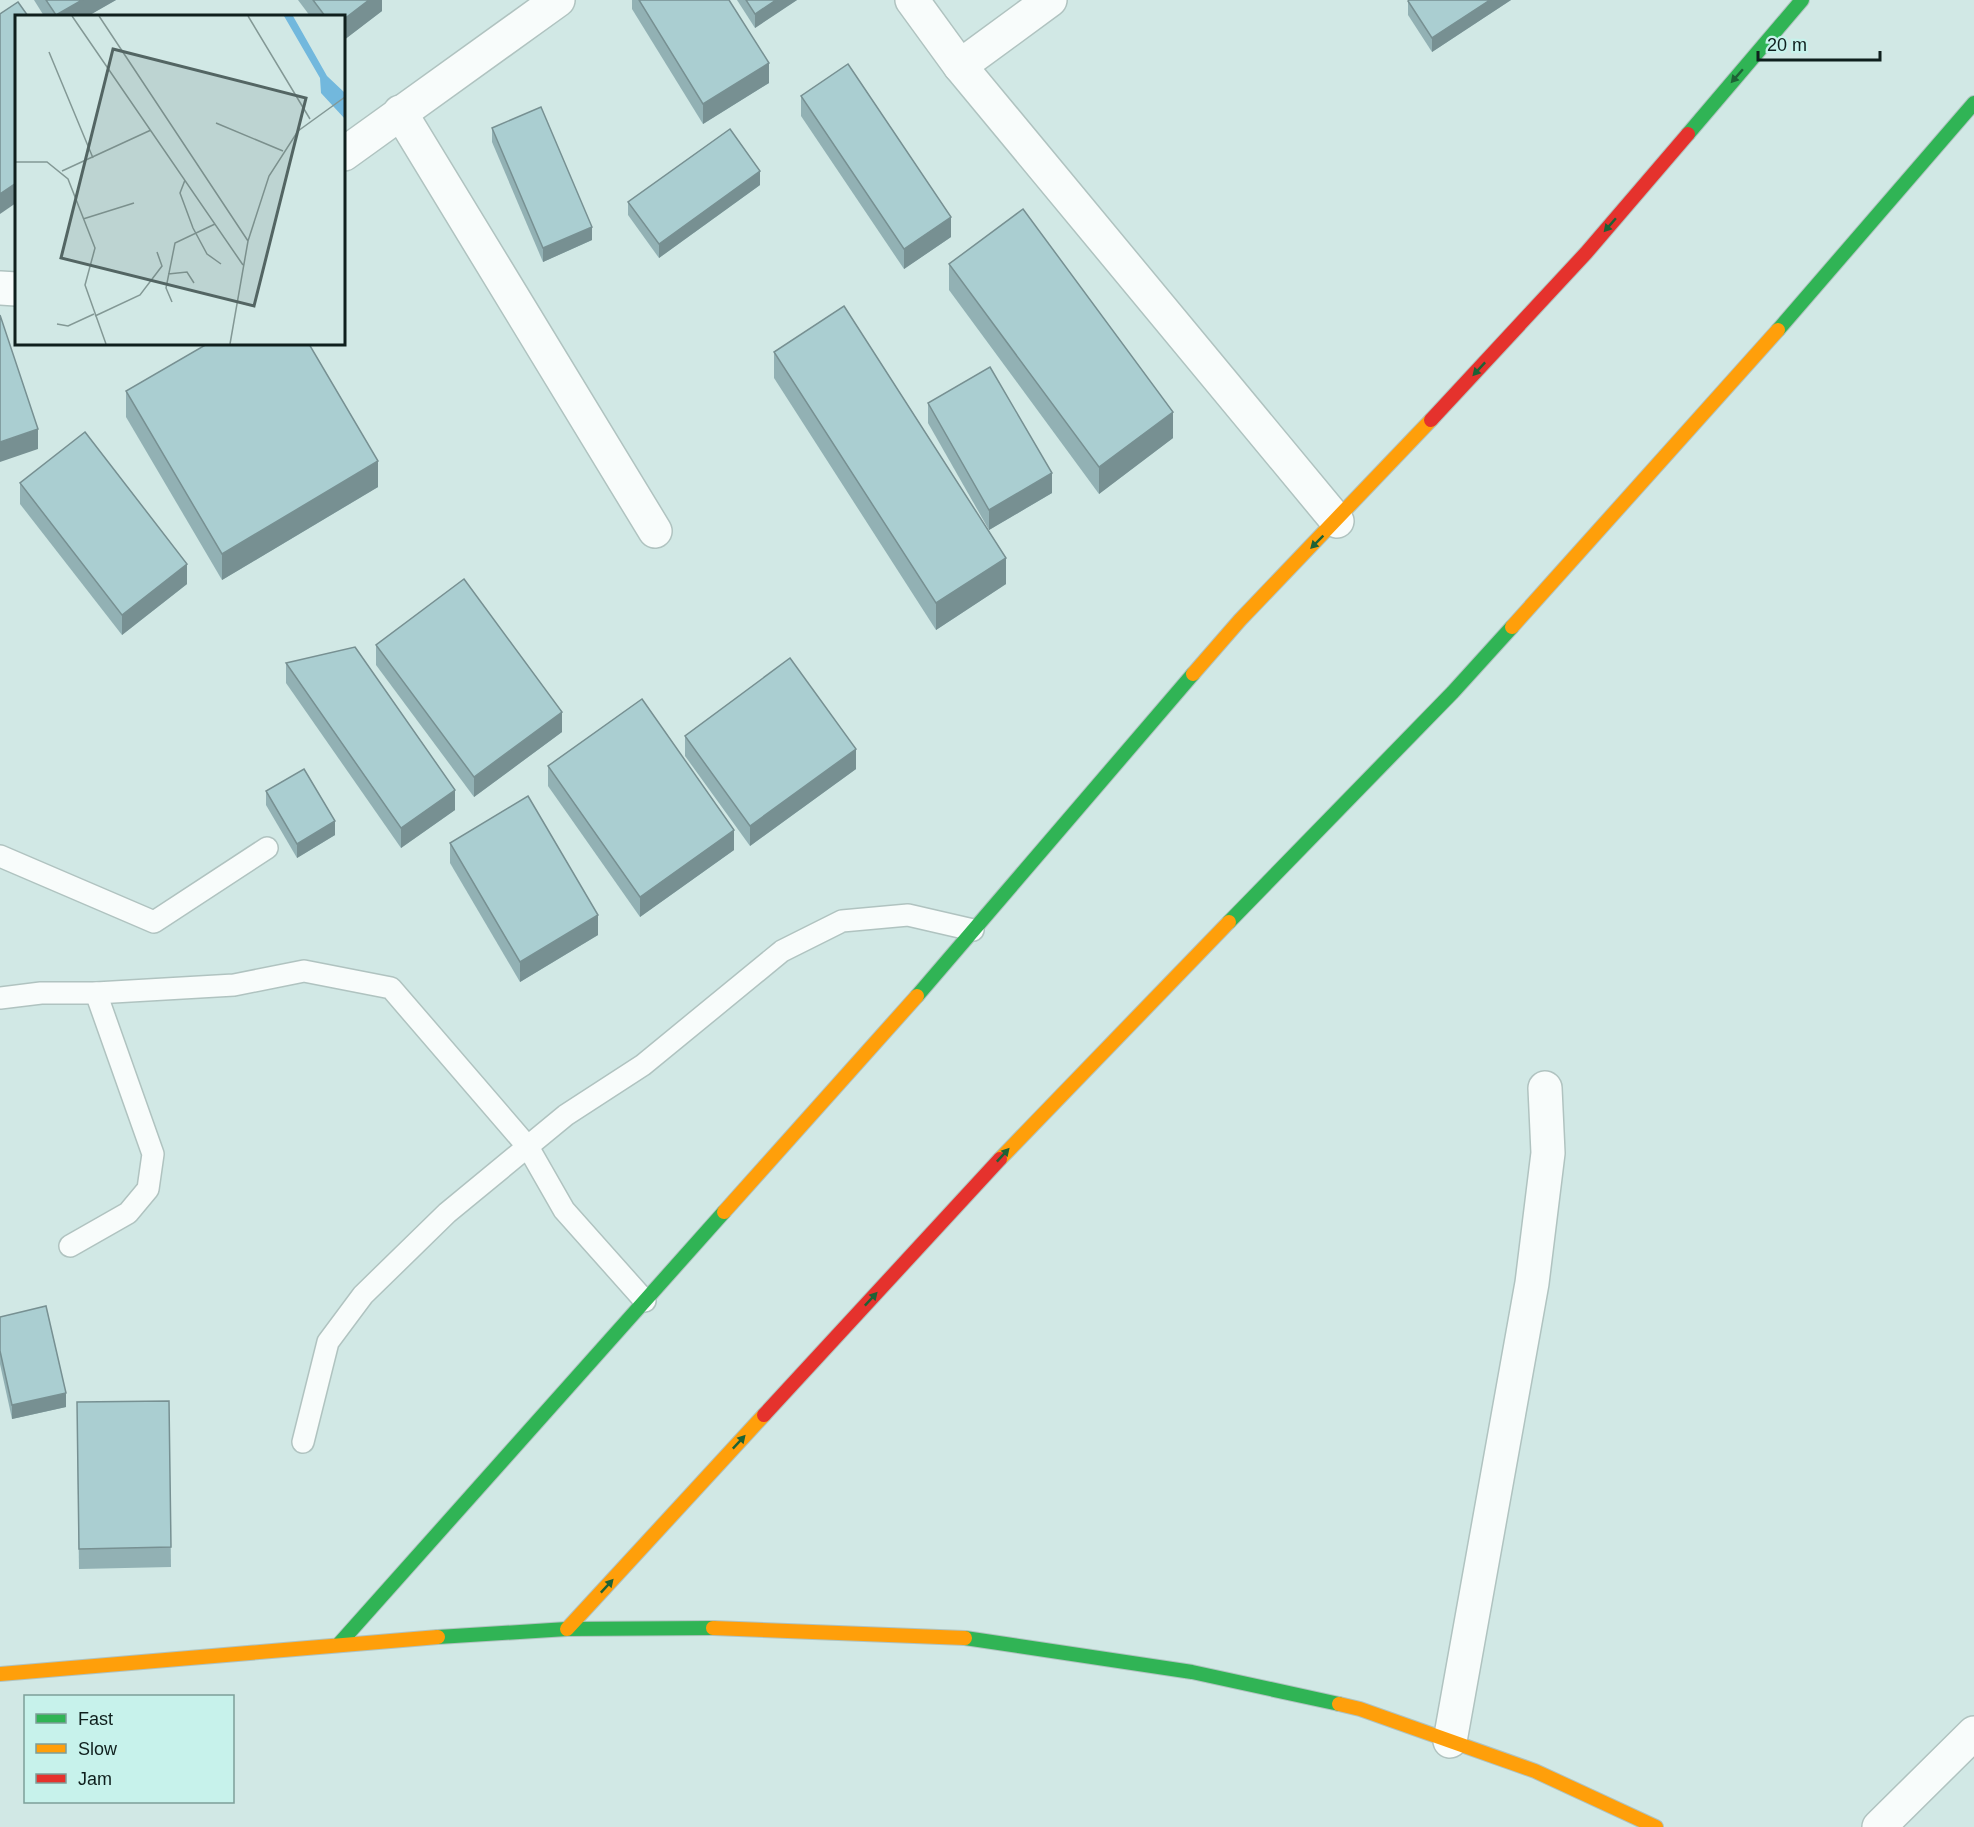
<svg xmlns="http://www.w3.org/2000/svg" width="1974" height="1827" font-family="Arial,sans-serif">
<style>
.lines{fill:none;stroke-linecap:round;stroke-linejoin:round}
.lane-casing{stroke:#b0c3c0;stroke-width:24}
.street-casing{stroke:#b0c3c0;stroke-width:36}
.fast-casing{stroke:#b0c3c0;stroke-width:16}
.slow-casing{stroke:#b0c3c0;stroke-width:16}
.jam-casing{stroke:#b0c3c0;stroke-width:16}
.lane{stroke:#f8fcfb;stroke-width:21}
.street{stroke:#f8fcfb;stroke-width:33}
.fast{stroke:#30b455;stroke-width:14}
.slow{stroke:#ff9f0a;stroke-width:14}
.jam{stroke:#e5322d;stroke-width:14}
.wall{fill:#92b1b4}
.shaded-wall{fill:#779092}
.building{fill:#aaced1;stroke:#779092;stroke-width:1.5}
.oneway{fill:#1e6236}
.inset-road{fill:none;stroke:#839895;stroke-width:1.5}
.view{fill:#536563;fill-opacity:0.15;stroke:#536563;stroke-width:3}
.inset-edge{fill:none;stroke:#0f1f1d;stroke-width:3}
</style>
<rect width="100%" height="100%" fill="#d1e8e5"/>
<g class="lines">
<defs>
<g id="lane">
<polyline points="0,856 154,922 267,848"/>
<polyline points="0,998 41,993 96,993 234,985 304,971 391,988 528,1147 564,1210 645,1301"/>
<polyline points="70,1246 128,1213 148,1189 153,1154 96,993"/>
<polyline points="303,1442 328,1342 363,1295 447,1213 566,1115 643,1065 782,951 842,921 908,915 973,930"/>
</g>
<g id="street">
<polyline points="912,0 960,66 1337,521"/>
<polyline points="960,66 1050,0"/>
<polyline points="400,112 655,531"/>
<polyline points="344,154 558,0"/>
<polyline points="0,288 16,289"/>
<polyline points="1450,1741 1532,1283 1548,1153 1545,1088"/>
<polyline points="1879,1827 1974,1733"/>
</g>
<g id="fast">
<polyline points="1688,134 1802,0"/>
<polyline points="1778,330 1974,103"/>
<polyline points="1229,922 1453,692 1512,627"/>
<polyline points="917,996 1193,674"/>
<polyline points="438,1637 567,1629 713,1628"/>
<polyline points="965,1638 1192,1672 1339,1704"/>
<polyline points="339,1644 724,1212"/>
</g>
<g id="slow">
<polyline points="1512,627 1778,330"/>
<polyline points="1193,674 1240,620 1431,420"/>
<polyline points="1000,1159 1229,922"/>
<polyline points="724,1212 917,996"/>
<polyline points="713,1628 965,1638"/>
<polyline points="567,1629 764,1415"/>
<polyline points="0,1674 438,1637"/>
<polyline points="1339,1704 1360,1709 1535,1771 1656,1827"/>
</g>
<g id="jam">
<polyline points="1431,420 1586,253 1688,134"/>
<polyline points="764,1415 1000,1159"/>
</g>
</defs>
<use href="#lane" class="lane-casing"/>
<use href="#street" class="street-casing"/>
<use href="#fast" class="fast-casing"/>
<use href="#slow" class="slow-casing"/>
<use href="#jam" class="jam-casing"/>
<use href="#lane" class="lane"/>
<use href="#street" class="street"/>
<use href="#fast" class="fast"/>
<use href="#slow" class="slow"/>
<use href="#jam" class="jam"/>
</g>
<g class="wall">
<polygon points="34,0 116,0 88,16 44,16"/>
<polygon points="298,0 382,0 382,11 344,40 344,16 310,16"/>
<polygon points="632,0 729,0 769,83 703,124 632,9"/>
<polygon points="737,0 797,0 755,28"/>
<polygon points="1409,0 1511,0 1432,52 1408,15 1408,1"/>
<polygon points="801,96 951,237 904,269 801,116"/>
<polygon points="492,128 592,240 543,262 492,142"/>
<polygon points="760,185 659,258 628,215 628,202"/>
<polygon points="949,264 1173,438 1099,494 949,290"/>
<polygon points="774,352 1006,584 936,630 774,378"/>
<polygon points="126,391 378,487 222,580 126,417"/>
<polygon points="928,403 1052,493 989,530 928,423"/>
<polygon points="20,483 187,584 122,635 20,504"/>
<polygon points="376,645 562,732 474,797 376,665"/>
<polygon points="286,663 455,810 401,848 286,683"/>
<polygon points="685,736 856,769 750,846 685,756"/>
<polygon points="548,766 734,850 640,917 548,786"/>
<polygon points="266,791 335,835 297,858 266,805"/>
<polygon points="450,843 598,935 520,982 450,863"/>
<polygon points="0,1317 66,1407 12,1419 0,1364"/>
<polygon points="169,1401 171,1567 79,1569 77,1423"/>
</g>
<g class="shaded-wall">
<polygon points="82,0 116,0 88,16 56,16 56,15"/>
<polygon points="369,0 382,0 382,11 344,40 344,19"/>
<polygon points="776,0 797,0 755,28 755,14"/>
<polygon points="1490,0 1511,0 1432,52 1432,38"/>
<polygon points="769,63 769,83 703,124 703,104"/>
<polygon points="760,171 760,185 659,258 659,244"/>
<polygon points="16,183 16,203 0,214 0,194"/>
<polygon points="951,217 951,237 904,269 904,249"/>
<polygon points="592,227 592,240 543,262 543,248"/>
<polygon points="1173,412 1173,438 1099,494 1099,467"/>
<polygon points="38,429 38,449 0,462 0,442"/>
<polygon points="378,461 378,487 222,580 222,554"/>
<polygon points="1052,473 1052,493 989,530 989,510"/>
<polygon points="1006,558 1006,584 936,630 936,603"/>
<polygon points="187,564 187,584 122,635 122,615"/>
<polygon points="562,712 562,732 474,797 474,777"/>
<polygon points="856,749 856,769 750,846 750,826"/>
<polygon points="455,790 455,810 401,848 401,828"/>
<polygon points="335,821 335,835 297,858 297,844"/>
<polygon points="734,830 734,850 640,917 640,897"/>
<polygon points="598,915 598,935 520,982 520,962"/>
<polygon points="66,1393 66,1407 12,1419 12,1405"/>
</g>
<g class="building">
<polygon points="46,0 82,0 56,15"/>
<polygon points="313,0 369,0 344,19 344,16 325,16"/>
<polygon points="639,0 729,0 769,63 703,104"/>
<polygon points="746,0 776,0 755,14"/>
<polygon points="1409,0 1490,0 1432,38 1408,1"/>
<polygon points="18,2 28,16 16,16 16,183 0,194 0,14"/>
<polygon points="848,64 951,217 904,249 801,96"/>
<polygon points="541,107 592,227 543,248 492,128"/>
<polygon points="730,129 760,171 659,244 628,202"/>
<polygon points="1023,209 1173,412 1099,467 949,264"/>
<polygon points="844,306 1006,558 936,603 774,352"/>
<polygon points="0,315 38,429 0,442"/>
<polygon points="207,344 309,344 378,461 222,554 126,391"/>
<polygon points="990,367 1052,473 989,510 928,403"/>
<polygon points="85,432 187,564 122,615 20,483"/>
<polygon points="464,579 562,712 474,777 376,645"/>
<polygon points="355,647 455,790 401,828 286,663"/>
<polygon points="790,658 856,749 750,826 685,736"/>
<polygon points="642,699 734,830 640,897 548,766"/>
<polygon points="304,769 335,821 297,844 266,791"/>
<polygon points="528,796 598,915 520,962 450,843"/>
<polygon points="46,1306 66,1393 12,1405 0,1351 0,1317"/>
<polygon points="169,1401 171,1547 79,1549 77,1402"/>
</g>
<defs><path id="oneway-solid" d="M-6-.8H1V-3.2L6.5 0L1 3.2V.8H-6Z" transform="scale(1.5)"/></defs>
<g class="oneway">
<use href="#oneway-solid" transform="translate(1737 76) rotate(131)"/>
<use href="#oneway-solid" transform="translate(1610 225) rotate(131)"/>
<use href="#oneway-solid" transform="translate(1479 369) rotate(133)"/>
<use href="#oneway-solid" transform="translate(1317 542) rotate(135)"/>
<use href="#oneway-solid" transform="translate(1003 1155) rotate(-47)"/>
<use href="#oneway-solid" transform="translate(871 1299) rotate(-47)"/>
<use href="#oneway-solid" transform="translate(739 1442) rotate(-47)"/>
<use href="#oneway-solid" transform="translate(607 1586) rotate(-47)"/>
</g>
<g transform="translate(15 15)">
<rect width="330" height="330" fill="#d1e8e5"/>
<path d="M269 1H278L312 61 330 78V104L306 78 305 63Z" fill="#72b8dd"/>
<path class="inset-road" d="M57 1 228 250M84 1 233 226M233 1 295 104M34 37 78 143M201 108 268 136M0 147H32L53 164 80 233 70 270 91 329M47 156 136 115M170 165 165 178 178 213 192 239 206 249M68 204 119 188M153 259 172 257 179 268M157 287 151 273 160 228 200 209M80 301 125 280 147 251 142 237M42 309 53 311 79 299M215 329 233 226 254 161 283 116 330 82"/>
<path class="view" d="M98 34 291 83 239 291 46 243Z"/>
<rect width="330" height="330" class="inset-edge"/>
</g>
<rect x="24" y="1695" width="210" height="108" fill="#c7f2eb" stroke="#7d9e99" stroke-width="1.5"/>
<rect x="36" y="1714" width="30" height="9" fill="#30b455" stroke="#7d9e99" stroke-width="1.5"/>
<text x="78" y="1725" font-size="18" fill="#0f1f1d">Fast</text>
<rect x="36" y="1744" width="30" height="9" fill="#ff9f0a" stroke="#7d9e99" stroke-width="1.5"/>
<text x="78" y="1755" font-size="18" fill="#0f1f1d">Slow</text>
<rect x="36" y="1774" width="30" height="9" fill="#e5322d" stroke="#7d9e99" stroke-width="1.5"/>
<text x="78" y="1785" font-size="18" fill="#0f1f1d">Jam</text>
<path d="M1758 51v9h122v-9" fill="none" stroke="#0f1f1d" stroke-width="3"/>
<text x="1767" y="51" font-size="18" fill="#0f1f1d" stroke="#c7f2eb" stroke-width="4.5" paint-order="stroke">20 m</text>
</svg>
